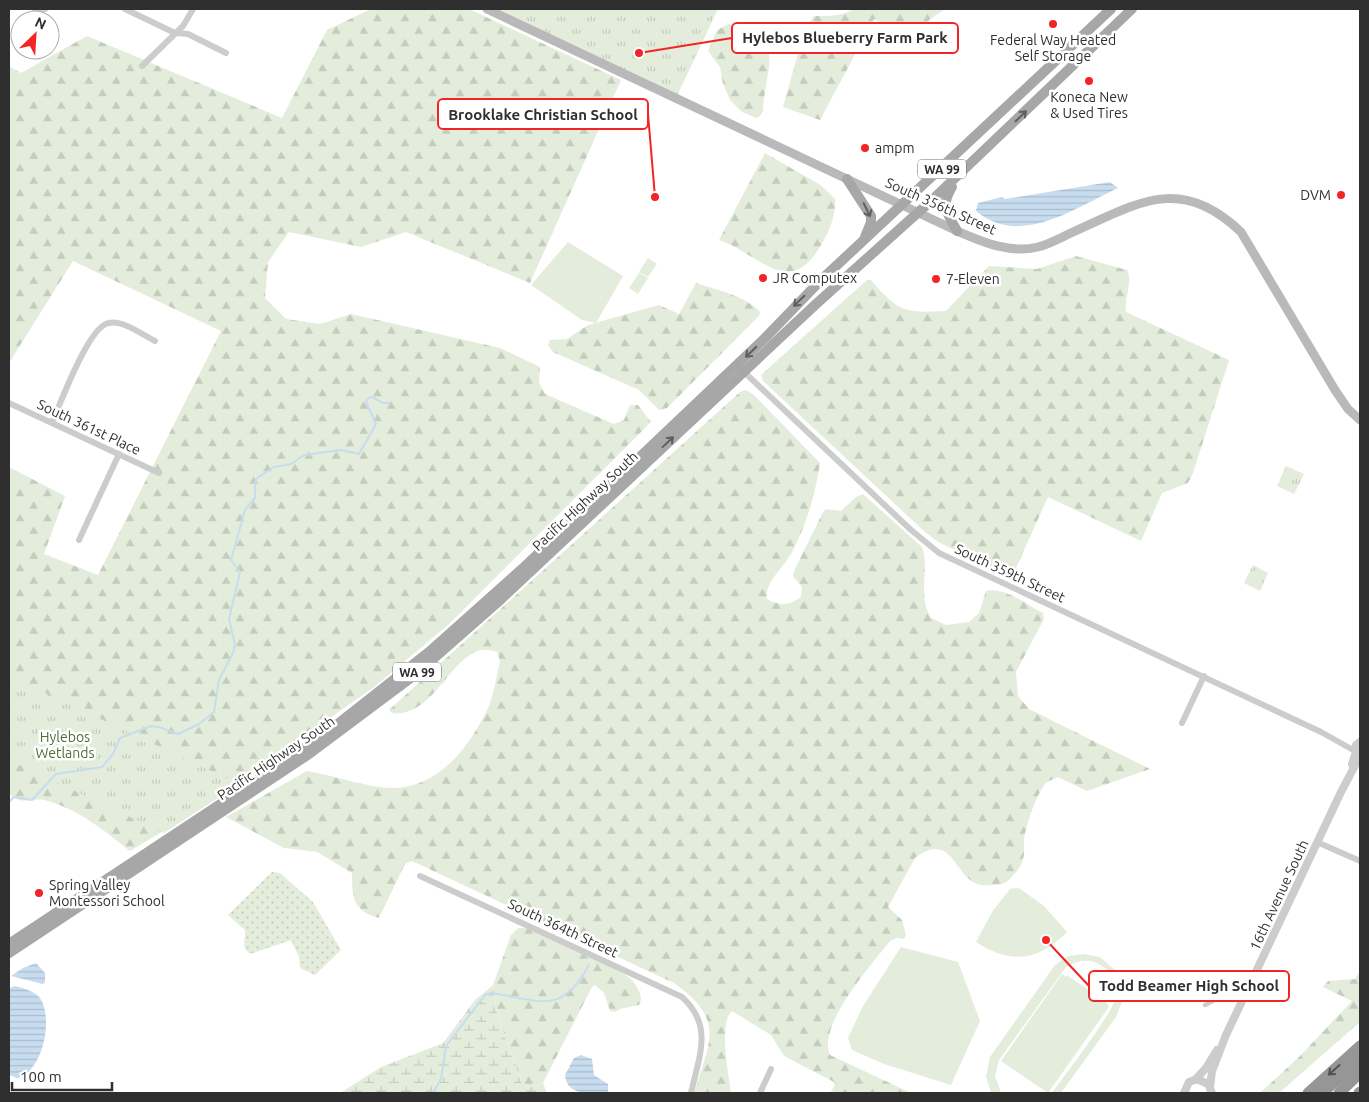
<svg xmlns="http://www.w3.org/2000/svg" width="1369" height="1102" font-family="Ubuntu,sans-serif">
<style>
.grass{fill:url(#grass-dots)}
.forest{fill:url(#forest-firs)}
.wetland{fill:url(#wetland-marsh)}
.park{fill:url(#park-tufts)}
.pitch{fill:#e4eddc}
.water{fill:url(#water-rules)}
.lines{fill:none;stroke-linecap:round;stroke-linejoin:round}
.stream{stroke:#c7dcef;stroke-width:2}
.pedestrian{stroke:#ccc;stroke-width:4.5}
.minor{stroke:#ccc;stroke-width:6}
.tertiary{stroke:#ccc;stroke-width:8}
.secondary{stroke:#b9b9b9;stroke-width:9}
.primary{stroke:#a7a7a7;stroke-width:10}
.motorway{stroke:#969696;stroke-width:11}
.oneway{stroke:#5f5f5f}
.oneway2{stroke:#535353}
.poi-dot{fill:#f32425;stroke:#fff;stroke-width:2}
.labels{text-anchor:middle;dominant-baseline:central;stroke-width:5;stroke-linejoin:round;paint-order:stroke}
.shield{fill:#fff;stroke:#6d6d6d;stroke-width:1}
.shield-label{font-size:12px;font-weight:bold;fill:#2f2f2f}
.poi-label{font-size:14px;fill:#2f2f2f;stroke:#fff;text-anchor:start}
.street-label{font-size:14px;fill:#2f2f2f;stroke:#fff}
.park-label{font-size:14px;fill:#4e6e39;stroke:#fff}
.leader{fill:none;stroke:#f32425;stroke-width:2}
.callout-dot{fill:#f32425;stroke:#fff;stroke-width:2}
.callout{fill:#fff;stroke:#f32425;stroke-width:2}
.callout-label{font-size:15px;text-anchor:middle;font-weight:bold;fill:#2f2f2f}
</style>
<defs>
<pattern id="grass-dots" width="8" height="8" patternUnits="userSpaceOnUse" patternTransform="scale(1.25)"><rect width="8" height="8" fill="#e4eddc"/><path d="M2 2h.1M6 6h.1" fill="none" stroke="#c4ccbd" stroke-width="1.8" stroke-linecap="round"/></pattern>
<pattern id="forest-firs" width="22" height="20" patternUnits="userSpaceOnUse" patternTransform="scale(1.25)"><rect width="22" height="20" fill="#e4eddc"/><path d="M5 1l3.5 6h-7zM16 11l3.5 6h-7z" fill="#c4ccbd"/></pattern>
<pattern id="wetland-marsh" width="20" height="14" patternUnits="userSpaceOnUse" patternTransform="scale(1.25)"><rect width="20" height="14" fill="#e4eddc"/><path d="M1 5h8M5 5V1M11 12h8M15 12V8" fill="none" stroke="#c4ccbd"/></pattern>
<pattern id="park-tufts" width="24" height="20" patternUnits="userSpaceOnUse" patternTransform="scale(1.25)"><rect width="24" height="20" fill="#e4eddc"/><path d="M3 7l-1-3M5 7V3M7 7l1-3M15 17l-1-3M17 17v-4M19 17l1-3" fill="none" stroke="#c4ccbd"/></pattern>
<pattern id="water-rules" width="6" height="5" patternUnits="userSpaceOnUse" patternTransform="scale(1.25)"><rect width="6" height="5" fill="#c7dcef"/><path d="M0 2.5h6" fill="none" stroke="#abbdcd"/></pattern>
</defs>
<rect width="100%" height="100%" fill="#fff"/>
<path class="grass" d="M272 872 280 873 313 902 341 950 315 975 300 968 299 957 291 940 250 954C240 946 246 940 245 930L228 915Z"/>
<g class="forest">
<path d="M371 9H469L621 80 530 283 406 232 361 247 289 232 268 262 265 298 286 319 320 324 351 314 500 348 540 367 539 383 545 394 614 424 624 420 630 405H638L651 422 448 625 373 688 275 756 235 788 130 851C105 831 79 810 48 801 34 796 20 807 9 793V467L65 496 44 554 98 575 221 331 73 261 9 363V66L21 73 87 36 282 118 327 30Z"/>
<path d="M854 9H945L929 20 920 41 874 19 820 120 783 107 805 28 814 16C828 16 843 16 854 9Z"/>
<path d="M729 24C743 28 765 39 769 55 771 67 763 95 763 111L760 116 756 118 742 112 730 100 723 84 720 67 708 51 717 30Z"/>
<path d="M765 153 822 186 835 199C836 218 828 234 818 250 788 298 756 252 719 240Z"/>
<path d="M1076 256 1127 270C1133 282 1124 298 1126 312L1229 360 1193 473 1188 483 1162 493 1141 541 1048 497 1016 568 1008 576 938 542 925 532 763 381 761 375 867 280H871C899 312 903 313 946 311L989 266 1037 269Z"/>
<path d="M696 283C717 290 744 295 760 312L759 316 667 408 659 410 639 390 553 352 548 345 550 340 567 339 588 325 659 305 679 314Z"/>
<path d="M746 390 754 395 820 463C815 495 807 524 792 552 785 566 764 583 767 599 781 606 789 606 801 597L802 587 793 576 794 571 823 512 826 509 841 511 856 497 863 494 922 547C930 566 917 596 931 618L946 625 969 622 979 613 986 591C1004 586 1027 605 1043 613L1044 619 1016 672 1018 696 1029 709 1150 769 1087 791 1058 777C1055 779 1050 780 1047 782 1037 791 1026 826 1024 839 1024 846 1025 856 1022 862 1020 868 1010 880 1005 883 1000 885 994 885 990 885 953 891 958 826 915 858L888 907 902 920 906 935 904 939 897 938 890 941C872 964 817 1025 830 1055L911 1093H830L835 1085 834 1082 784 1056 771 1035 732 1011C718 1023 729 1076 731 1093H694C710 1041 726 1020 674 983L412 861 405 864 379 918C352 911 352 896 352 873L317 852 284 848 226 817 307 771C332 775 369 788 393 788 437 788 468 749 486 712 494 697 496 677 500 661L497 652C460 637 443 700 409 711 402 713 398 715 390 712V709L740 392Z"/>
<path d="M518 928H526C557 942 601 957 627 976 635 982 645 996 639 1005L620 1009 615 1012 610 1011 604 993 595 985 592 987 543 1083 529 1088 522 1084 497 1013 493 985 511 935Z"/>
<polygon points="1360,957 1360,1022 1279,1093 1260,1093 1300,1056 1352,1001 1323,987 1328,981 1355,979 1360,971"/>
</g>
<polygon class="wetland" points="493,985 497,1013 522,1084 529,1088 543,1083 547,1093 340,1093 381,1067 443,1043 475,1000"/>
<g class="park">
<polygon points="487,9 718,9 676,98"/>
<polygon points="1286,466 1304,474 1294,494 1277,486"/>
<polygon points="1253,565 1268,573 1260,591 1244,583"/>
<polygon points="9,676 239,784 164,833 9,760"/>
</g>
<g class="pitch">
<polygon points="568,242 623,276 596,323 582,320 531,285"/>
<polygon points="648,258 657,264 648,277 639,272"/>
<polygon points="639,273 648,278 638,294 629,288"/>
<path d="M1019 888 1044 906 1067 932C1039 961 1011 965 976 942L992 912 1010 889Z"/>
<polygon points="901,947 958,962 980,1021 951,1085 884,1064 852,1050 848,1038 863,1006"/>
<path d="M1084 954 1100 957 1116 971 1123 986 1122 1002 1116 1017 1061 1093H1052C1064 1076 1113 1013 1116 997 1117 985 1112 973 1102 966 1091 958 1077 960 1066 967L999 1060 995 1076 1001 1093H991L986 1076 990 1057 1055 965 1068 956Z"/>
<polygon points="1062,974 1066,977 1067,975 1107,1003 1109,1007 1048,1093 1001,1061"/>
</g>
<g class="water">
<path d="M1110 182 1118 188C1075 208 1020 248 976 211L978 203 1002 197 1005 199Z"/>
<polygon points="36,963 45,973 45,982 43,984 11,976 23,968"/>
<path d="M15 986C22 988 31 990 37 995 55 1010 45 1072 17 1078L9 1075V988Z"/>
<path d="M581 1055 592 1059 594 1075 608 1084V1093C592 1093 567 1097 565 1075L574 1058Z"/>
</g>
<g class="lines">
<g class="stream">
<polyline points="9,802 14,797 32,800 56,774 102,767 113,754 120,738 151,726 159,727 178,734 199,724 214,712 219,680 233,653 235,645 229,619 240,572 231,560 245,510 255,498 255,484 257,478 274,467 291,464 304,455 341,450 359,454 376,424 366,402 368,398 372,397 383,403 390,403"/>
<path d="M433 1093 441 1079 446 1046 485 995 491 993C540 1000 561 1017 589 965"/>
</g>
<polyline class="pedestrian" points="1205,1005 1224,995"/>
<g class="minor">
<polyline points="35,9 45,9"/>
<polyline points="125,9 175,33 188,34 226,53"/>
<polyline points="142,66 183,26 193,9"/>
<polyline points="741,369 911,530 939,553 1321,732 1355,751"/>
<polyline points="9,403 159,473"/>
<path d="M52 422C61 403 89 325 109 323 123 320 143 335 155 341"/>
<polyline points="79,540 119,454"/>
<polyline points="1182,723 1204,676"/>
<polyline points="1317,842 1360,861"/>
<path d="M420 876 682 997C714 1026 699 1056 691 1093"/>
<polyline points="760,1093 771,1069"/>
</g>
<g class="tertiary">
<polyline points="1360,754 1355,749 1356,745 1360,742"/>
<polyline points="1352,764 1356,752"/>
<polyline points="1195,1080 1206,1068 1217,1050"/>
<polyline points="1210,1087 1212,1071 1226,1035 1341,792 1360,756"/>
<polyline points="1184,1093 1189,1082 1197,1079 1208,1084 1212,1093"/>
</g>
<path class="secondary" d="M487 9 957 231C983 242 1009 254 1038 247 1050 244 1062 237 1073 232 1138 203 1180 174 1241 232L1335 390 1348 409 1360 420"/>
<g class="primary">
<polyline points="847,179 871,216 871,222 865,237"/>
<path d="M952 187C940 207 947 212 957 231"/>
<polyline points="9,944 320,738 429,652 523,568 765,338 820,281 1111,9"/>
<polyline points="9,953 309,754 416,674 498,602 815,305 932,200 1132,9"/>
</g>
<g class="motorway">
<polyline points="1308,1093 1360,1046"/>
<polyline points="1322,1093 1360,1060"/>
<polyline points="1339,1093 1360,1073"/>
<polyline points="1359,1093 1360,1092"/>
</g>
</g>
<defs><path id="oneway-shaft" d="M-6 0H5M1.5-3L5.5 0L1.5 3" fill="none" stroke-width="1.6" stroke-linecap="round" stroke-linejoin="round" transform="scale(1.25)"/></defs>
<g class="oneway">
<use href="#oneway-shaft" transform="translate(1021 116) rotate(-44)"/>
<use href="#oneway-shaft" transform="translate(867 210) rotate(64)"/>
<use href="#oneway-shaft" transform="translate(799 301) rotate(136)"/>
<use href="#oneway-shaft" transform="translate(751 352) rotate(136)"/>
<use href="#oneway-shaft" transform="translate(668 442) rotate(-43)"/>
</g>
<use class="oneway2" href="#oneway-shaft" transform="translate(1334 1070) rotate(138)"/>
<g class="poi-dot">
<circle cx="1053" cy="24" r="5"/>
<circle cx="1089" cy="81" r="5"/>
<circle cx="865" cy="148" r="5"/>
<circle cx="1341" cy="195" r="5"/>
<circle cx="763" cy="278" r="5"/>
<circle cx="936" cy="279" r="5"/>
<circle cx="39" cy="893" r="5"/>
</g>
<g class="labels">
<g class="shield">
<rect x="918" y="159.5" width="48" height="19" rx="4"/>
<rect x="393" y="662.5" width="48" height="19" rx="4"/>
</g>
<g class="shield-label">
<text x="942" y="169">WA 99</text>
<text x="417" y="672">WA 99</text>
</g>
<g class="poi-label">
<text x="1053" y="40" text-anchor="middle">Federal Way Heated<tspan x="1053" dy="16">Self Storage</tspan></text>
<text x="1089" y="97" text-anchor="middle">Koneca New<tspan x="1089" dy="16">&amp; Used Tires</tspan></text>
<text x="875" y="148">ampm</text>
<text x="1331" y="195" text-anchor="end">DVM</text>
<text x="773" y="278">JR Computex</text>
<text x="946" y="279">7-Eleven</text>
<text x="49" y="885">Spring Valley<tspan x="49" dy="16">Montessori School</tspan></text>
</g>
<g class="street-label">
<text transform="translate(941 206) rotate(24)">South 356th Street</text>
<text transform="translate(89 427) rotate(25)">South 361st Place</text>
<text transform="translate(585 501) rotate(-43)">Pacific Highway South</text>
<text transform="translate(1010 573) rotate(25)">South 359th Street</text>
<text transform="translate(276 758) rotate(-34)">Pacific Highway South</text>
<text transform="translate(1279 895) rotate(-65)">16th Avenue South</text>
<text transform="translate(563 928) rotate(25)">South 364th Street</text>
</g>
<g class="park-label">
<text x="65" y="737">Hylebos<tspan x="65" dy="16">Wetlands</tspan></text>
</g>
</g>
<path class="leader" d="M639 53L732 38M655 197L648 114M1046 940L1089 986"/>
<g class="callout-dot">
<circle cx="639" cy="53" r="5"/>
<circle cx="655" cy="197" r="5"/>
<circle cx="1046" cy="940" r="5"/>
</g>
<g class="callout">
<rect x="732" y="23" width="226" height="30" rx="5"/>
<rect x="438" y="99" width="210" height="30" rx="5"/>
<rect x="1089" y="971" width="200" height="30" rx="5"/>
</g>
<g class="callout-label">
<text x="845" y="43">Hylebos Blueberry Farm Park</text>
<text x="543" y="120">Brooklake Christian School</text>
<text x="1189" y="991">Todd Beamer High School</text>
</g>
<rect width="1369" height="1102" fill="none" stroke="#2f2f2f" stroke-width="20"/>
<g transform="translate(35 35) rotate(25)"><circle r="24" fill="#ffffff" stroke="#acacac"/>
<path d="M0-4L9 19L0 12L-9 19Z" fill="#f32425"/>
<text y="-8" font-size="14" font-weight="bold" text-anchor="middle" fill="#2f2f2f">N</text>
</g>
<path d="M12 1082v8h100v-8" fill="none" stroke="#2f2f2f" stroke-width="2.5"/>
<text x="20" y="1082" font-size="15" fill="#2f2f2f" stroke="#ffffff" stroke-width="4" paint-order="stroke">100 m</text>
</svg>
